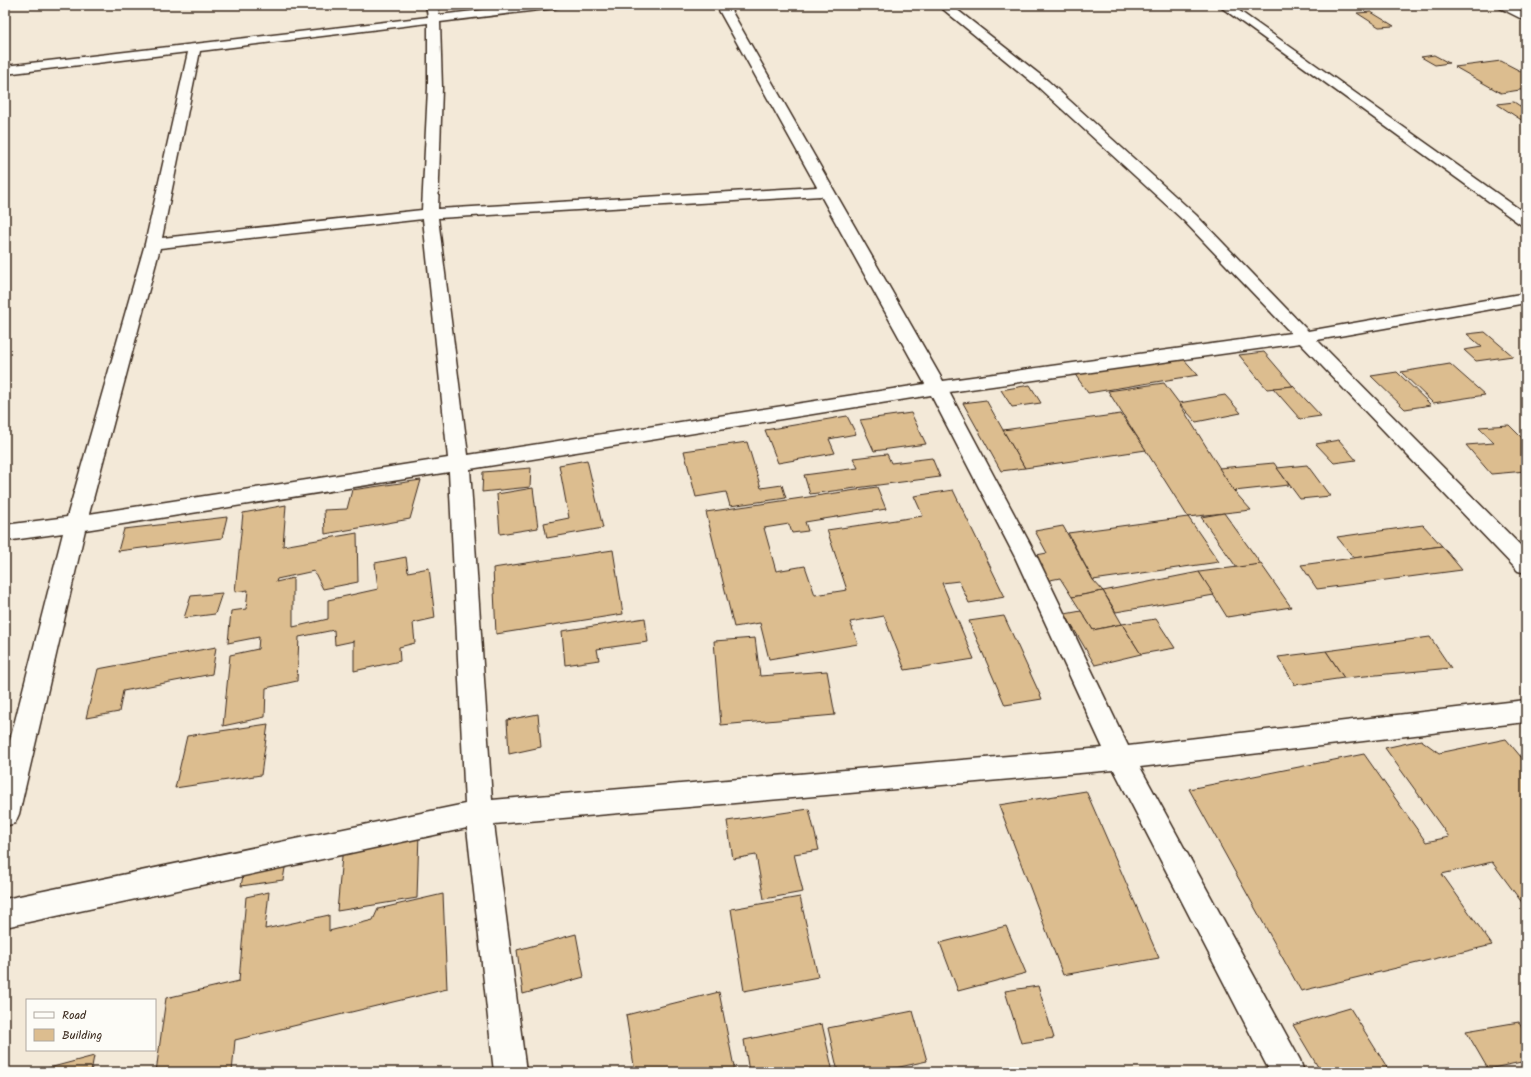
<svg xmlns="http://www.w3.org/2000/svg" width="1531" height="1077" font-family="Kalam,sans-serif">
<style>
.building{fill:#dcbd8f;stroke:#3b2a1e}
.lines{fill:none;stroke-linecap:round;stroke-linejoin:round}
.street-casing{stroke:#3b2a1e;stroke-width:3}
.street{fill:#fdfcf7;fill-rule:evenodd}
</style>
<rect width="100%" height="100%" fill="#f3e9d8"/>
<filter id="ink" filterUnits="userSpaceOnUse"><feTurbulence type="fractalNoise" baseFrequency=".025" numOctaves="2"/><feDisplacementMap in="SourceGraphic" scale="8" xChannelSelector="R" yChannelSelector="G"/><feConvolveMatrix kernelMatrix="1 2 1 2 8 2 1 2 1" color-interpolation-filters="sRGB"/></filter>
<g filter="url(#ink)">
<g class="building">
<polygon points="1371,12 1394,26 1379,27 1357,13"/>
<polygon points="1434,55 1449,63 1435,65 1421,57"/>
<polygon points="1501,61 1526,74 1526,89 1501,93 1455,67"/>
<polygon points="1514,102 1526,110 1526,123 1497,104"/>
<polygon points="1485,332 1513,356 1476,361 1464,350 1482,347 1467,334"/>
<polygon points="1264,352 1293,386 1267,389 1239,355"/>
<polygon points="1181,356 1198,375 1088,393 1074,373"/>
<polygon points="1450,364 1485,395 1433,403 1401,372"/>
<polygon points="1397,372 1431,405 1405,409 1371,376"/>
<polygon points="1164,383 1179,403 1234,491 1251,510 1188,517 1108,391"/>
<polygon points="1030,385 1041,403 1012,407 1001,390"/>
<polygon points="1293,386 1321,416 1300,419 1273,388"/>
<polygon points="1225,395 1241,413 1196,422 1179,403"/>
<polygon points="986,400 1003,430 1025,468 1001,471 963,403"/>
<polygon points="911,413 926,444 874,451 860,420"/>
<polygon points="1121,414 1146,450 1025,468 1003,430"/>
<polygon points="847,416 856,434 829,439 835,453 778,463 765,430"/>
<polygon points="1509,425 1524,440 1526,440 1526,471 1491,474 1466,445 1494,443 1479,427"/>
<polygon points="1339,440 1356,460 1334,463 1316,444"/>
<polygon points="747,442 761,488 782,485 786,498 730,506 726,492 696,497 684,451"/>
<polygon points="887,454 891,463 932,458 940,477 810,494 804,475 858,468 853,458"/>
<polygon points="587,460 603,528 547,538 544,523 569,518 559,465"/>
<polygon points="1274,463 1289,485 1234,491 1219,468"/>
<polygon points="1307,465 1330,496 1300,499 1277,468"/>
<polygon points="531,468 530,487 482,492 483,472"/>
<polygon points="421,480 410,519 325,534 324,510 347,509 352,490"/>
<polygon points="877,487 886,509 805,522 808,531 792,533 789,524 764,528 776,571 805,566 815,595 847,590 827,530 923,516 914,496 953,490 1005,597 969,603 959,581 942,583 974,659 905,670 884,616 850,622 858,644 769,659 760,623 734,627 706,512"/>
<polygon points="533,488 538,528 500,534 497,494"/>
<polygon points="286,505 283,546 357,533 358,582 323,589 314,571 277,579 276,582 293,578 293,627 328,619 328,600 378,589 375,563 406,557 408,572 429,568 435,618 413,623 415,643 399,647 400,661 354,671 354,641 335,645 334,630 299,637 297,681 266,688 265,717 223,726 230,655 258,649 259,637 228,643 231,611 246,609 248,590 235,592 243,513"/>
<polygon points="1224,513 1261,564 1237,568 1201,517"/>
<polygon points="227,517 222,538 118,551 124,529"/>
<polygon points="1188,517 1219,562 1093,580 1068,533"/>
<polygon points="1423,525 1442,546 1354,558 1337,537"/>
<polygon points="1063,526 1093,580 1103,591 1072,597 1060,578 1040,582 1026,557 1047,553 1035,531"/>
<polygon points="1442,546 1462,570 1317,589 1301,565"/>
<polygon points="613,550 623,614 496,634 493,568"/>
<polygon points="1261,564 1291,607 1227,617 1199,572"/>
<polygon points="1199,572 1214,595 1116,612 1103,591"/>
<polygon points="1103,591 1122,624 1093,630 1072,597"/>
<polygon points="222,593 215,614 184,618 191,596"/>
<polygon points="1081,611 1093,630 1122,624 1141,654 1095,665 1065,614"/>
<polygon points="1004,616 1042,699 1005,705 969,621"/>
<polygon points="645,618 648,642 597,649 599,660 565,665 562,631"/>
<polygon points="1156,619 1175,648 1141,654 1122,624"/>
<polygon points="1430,637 1451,668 1344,678 1326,651"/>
<polygon points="755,638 760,676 827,671 835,715 721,725 714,641"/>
<polygon points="216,647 212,674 123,691 119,712 86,718 98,669"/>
<polygon points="1326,651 1344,678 1295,685 1278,657"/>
<polygon points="538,714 541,747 509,754 507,720"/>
<polygon points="268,724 261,775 175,788 187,736"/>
<polygon points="1506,739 1526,763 1526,908 1492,862 1442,874 1492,945 1301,991 1189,789 1364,754 1426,842 1449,837 1385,748 1421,740 1439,753"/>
<polygon points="1086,791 1159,958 1063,975 999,805"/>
<polygon points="809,809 819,850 794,854 803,892 764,899 756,855 733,859 727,821"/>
<polygon points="419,832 417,898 337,911 343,845"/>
<polygon points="288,850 283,880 241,886 247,856"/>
<polygon points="269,892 265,929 329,915 329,931 373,920 378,909 443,894 447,989 235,1040 232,1072 156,1072 166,998 239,981 246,897"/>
<polygon points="800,897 818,977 744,991 731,909"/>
<polygon points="1006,926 1026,973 958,991 940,943"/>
<polygon points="576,934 584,977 523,994 517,950"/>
<polygon points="1038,986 1054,1038 1021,1043 1005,991"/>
<polygon points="719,992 735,1072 635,1072 626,1015"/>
<polygon points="1350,1008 1390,1072 1321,1072 1293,1025"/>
<polygon points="913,1011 927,1061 877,1072 838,1072 828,1028"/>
<polygon points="1519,1022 1526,1033 1526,1061 1488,1069 1466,1031"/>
<polygon points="822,1024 833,1072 749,1072 744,1040"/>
<polygon points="94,1056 91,1072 34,1072"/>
</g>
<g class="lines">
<defs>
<g id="street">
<path d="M426 5H438L439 15 526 5H561L559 7 555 8 440 22 442 88 438 209 817 187 716 5H728L943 381 1291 333 1184 221 1038 87 938 5H951L1048 81 1196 215 1308 331 1526 293V303L1317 340 1526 551V573L1518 571 1300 343 949 392 1037 557 1128 746 1526 700V722L1140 767 1300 1060 1304 1072H1270L1114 770 494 824 526 1072H494L467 828 5 927V899L465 804 449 472 85 530 19 814 15 823 5 826V760L63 533 5 541V525L67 517 145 244 188 52 5 74V66L428 17ZM428 23V88L422 210 162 238 200 51ZM821 196 925 384 468 455 438 218ZM423 219 448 458 89 514 160 248ZM931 395 1015 557 1103 748 492 800 470 469Z"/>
<polygon points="1218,5 1231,5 1526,214 1526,226 1520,224"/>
<polygon points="1496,5 1511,5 1526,13 1526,21 1498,7"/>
</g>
</defs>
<use href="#street" class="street-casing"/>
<use href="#street" class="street"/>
</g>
</g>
<rect width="1531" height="1077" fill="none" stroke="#fdfcf7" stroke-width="20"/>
<rect x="10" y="10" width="1511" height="1057" fill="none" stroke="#3b2a1e" stroke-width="1.5" filter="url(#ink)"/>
<rect x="26" y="999" width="130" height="52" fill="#fdfcf7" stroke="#afa8a0"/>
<rect x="34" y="1012" width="20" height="6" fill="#fdfcf7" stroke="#afa8a0"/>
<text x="62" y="1019" font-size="12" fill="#3b2a1e">Road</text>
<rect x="34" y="1029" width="20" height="12" fill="#dcbd8f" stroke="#afa8a0"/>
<text x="62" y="1039" font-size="12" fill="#3b2a1e">Building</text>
</svg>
